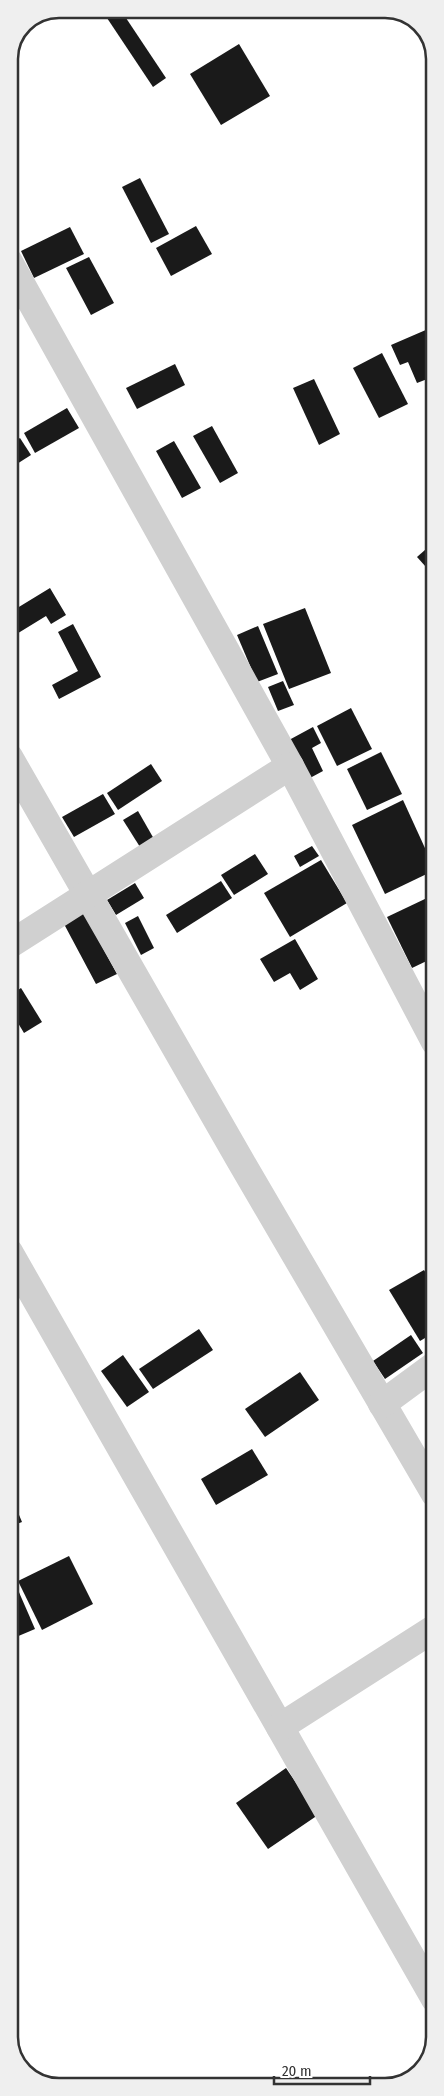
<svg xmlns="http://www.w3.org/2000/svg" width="444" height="2096" font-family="'Fira Sans Condensed',sans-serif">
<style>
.building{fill:#1a1a1a}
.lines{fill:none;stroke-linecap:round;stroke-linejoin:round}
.minor{stroke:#d0d0d0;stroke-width:28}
.rim{fill:none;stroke:#333;stroke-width:2.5}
</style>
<rect width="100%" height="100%" fill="#fff"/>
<g class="building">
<polygon points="108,9 120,9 166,78 153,87 103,12"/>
<polygon points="239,44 270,96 221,125 190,74"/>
<polygon points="140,178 169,234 151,243 122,187"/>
<polygon points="196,226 212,254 171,276 156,248"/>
<polygon points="70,227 84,254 34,278 21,251"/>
<polygon points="89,257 114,303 91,315 66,268"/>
<polygon points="435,326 435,376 417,383 408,362 400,365 391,345"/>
<polygon points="382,353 408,404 379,418 353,368"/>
<polygon points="175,364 185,385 137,409 126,388"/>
<polygon points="314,379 340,434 319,445 293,388"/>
<polygon points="67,408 79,428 35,453 24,433"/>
<polygon points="212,426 238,473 220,483 193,436"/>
<polygon points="20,438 31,455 9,469 9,445"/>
<polygon points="174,441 201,488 182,498 156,451"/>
<polygon points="435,504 435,526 426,507"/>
<polygon points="434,542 435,543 435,577 417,557"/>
<polygon points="50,588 66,615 51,624 46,616 15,635 9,625 9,613"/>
<polygon points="305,608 331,673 289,689 263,624"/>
<polygon points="73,624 101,677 59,699 52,685 78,671 58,632"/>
<polygon points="258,626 278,674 257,682 237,635"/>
<polygon points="283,681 294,705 278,711 268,687"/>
<polygon points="351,708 372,749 337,766 317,726"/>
<polygon points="313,727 321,743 312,748 323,771 310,778 289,740"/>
<polygon points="381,752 402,794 367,810 347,769"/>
<polygon points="151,764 162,781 118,810 107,793"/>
<polygon points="103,794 115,814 74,837 62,817"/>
<polygon points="403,800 435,870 385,894 352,825"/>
<polygon points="138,811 154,839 140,847 123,820"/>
<polygon points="312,846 319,856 300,867 294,856"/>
<polygon points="255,854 268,874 234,895 221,875"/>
<polygon points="321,860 347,903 290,937 264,893"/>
<polygon points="435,875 435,892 428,878"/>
<polygon points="221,881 232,898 177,933 166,915"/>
<polygon points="135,883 144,898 116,915 107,900"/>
<polygon points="9,892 17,905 9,910"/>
<polygon points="427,898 435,914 435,957 412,968 387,917"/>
<polygon points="84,913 117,974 96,984 64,924"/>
<polygon points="138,916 154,948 141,955 125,923"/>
<polygon points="295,939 318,979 300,990 290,973 274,982 260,959"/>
<polygon points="21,988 42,1022 24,1033 9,1008 9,996"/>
<polygon points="424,1270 435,1288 435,1332 420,1341 389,1290"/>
<polygon points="199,1329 213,1350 153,1389 139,1369"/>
<polygon points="411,1335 423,1353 385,1379 373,1361"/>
<polygon points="123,1355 149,1392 127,1407 101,1371"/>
<polygon points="300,1372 319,1400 265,1437 245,1409"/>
<polygon points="252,1449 268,1475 216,1505 201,1479"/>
<polygon points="12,1498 22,1522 9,1527 9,1500"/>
<polygon points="69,1556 93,1604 42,1630 18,1581"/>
<polygon points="15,1583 35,1629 9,1640 9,1586"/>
<polygon points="286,1768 318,1815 268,1849 236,1803"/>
</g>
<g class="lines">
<g class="minor">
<polyline points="9,262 290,766 435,1042"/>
<polyline points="9,757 240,1160 435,1494"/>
<polyline points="9,945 290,766"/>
<polyline points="9,1252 435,1999"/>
<polyline points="382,1404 435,1365"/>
<polyline points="280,1727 435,1628"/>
</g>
</g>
<path d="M0 0H444V2096H0ZM59 18H385A41 41 0 0 1 426 59V2037A41 41 0 0 1 385 2078H59A41 41 0 0 1 18 2037V59A41 41 0 0 1 59 18Z" fill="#efefef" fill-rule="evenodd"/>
<path class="rim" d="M59 18H385A41 41 0 0 1 426 59V2037A41 41 0 0 1 385 2078H59A41 41 0 0 1 18 2037V59A41 41 0 0 1 59 18Z"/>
<path d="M274 2076v8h96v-8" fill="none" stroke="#333333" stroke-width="2.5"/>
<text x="282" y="2076" font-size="15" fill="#333333" stroke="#ffffff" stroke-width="4" paint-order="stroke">20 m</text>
</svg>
